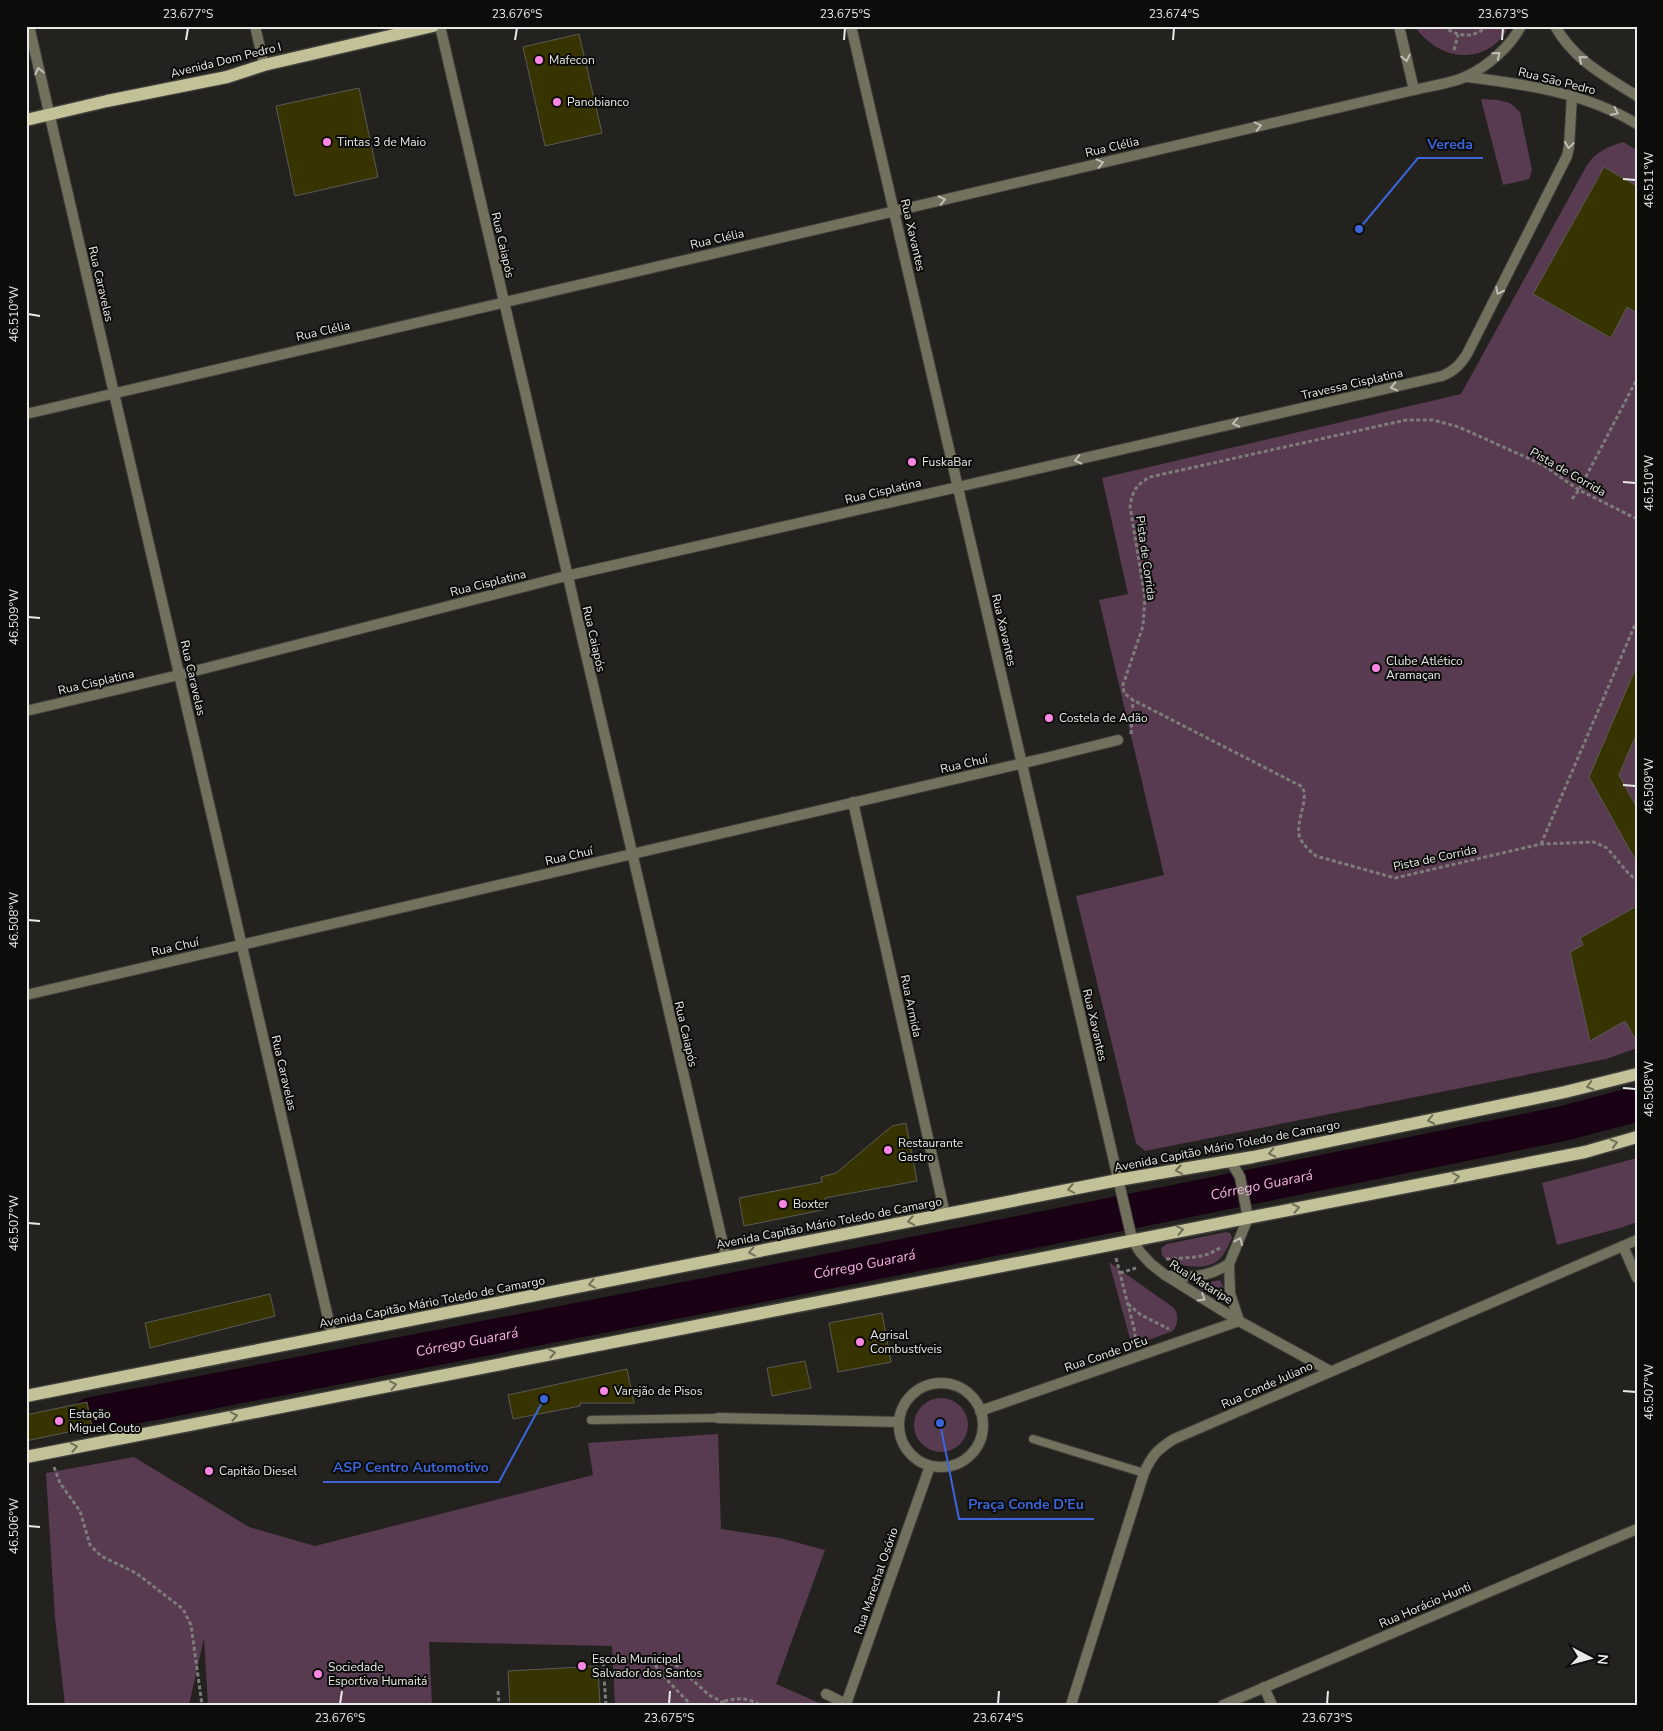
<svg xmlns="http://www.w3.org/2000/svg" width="1663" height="1731" font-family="'Nunito Sans',sans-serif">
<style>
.green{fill:#583a51}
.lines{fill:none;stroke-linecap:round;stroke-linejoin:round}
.river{stroke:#190014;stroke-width:35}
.building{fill:#373401;stroke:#5a5a57}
.service-casing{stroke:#3f3e3b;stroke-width:10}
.minor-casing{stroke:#3f3e3b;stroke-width:12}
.tertiary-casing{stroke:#3f3e3b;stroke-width:12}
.primary-casing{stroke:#3f3e3b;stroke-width:15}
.path{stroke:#7d7c7a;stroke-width:3;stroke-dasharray:4 2.5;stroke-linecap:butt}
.service{stroke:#72715d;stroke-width:8}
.minor{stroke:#72715d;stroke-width:10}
.tertiary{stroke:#72715d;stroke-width:10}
.primary{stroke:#c3c197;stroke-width:12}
.oneway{stroke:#bfbfb7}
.oneway2{stroke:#717058}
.ticks{fill:none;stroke:#e9e9e7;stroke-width:2}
.poi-dot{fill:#fc86e3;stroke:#0c0c0a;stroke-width:2}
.labels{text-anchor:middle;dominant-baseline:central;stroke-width:4;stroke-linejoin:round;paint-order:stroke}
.street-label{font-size:12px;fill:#e9e9e7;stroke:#0c0c0a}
.poi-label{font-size:12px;fill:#e9e9e7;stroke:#0c0c0a;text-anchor:start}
.water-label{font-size:14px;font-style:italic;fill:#f4b4e4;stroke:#0c0c0a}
.leader{fill:none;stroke:#3c65da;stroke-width:2}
.callout-dot{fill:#3c65da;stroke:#0c0c0a;stroke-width:2}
.callout-label{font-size:14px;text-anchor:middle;font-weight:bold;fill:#3c65da;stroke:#0c0c0a;stroke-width:4;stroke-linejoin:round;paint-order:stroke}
.neatline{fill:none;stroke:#e9e9e7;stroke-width:2}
.ticks-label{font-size:12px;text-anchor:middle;fill:#e9e9e7}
</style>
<rect width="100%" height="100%" fill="#23221f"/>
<g class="green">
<path d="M1414 26H1509C1497 52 1466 63 1440 49 1429 43 1421 35 1414 26Z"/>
<polygon points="1481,99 1498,100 1510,103 1520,112 1532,170 1529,179 1503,185"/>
<path d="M1623 142 1637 150V1048L1606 1059 1145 1151 1136 1143 1076 896 1164 875 1099 600 1128 594 1102 478 1461 394 1587 165C1596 151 1608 147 1623 142Z"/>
<polygon points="1637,1158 1637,1222 1620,1228 1557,1245 1542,1183"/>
<path d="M1226 1232 1230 1233 1232 1238C1228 1246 1224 1257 1216 1262 1202 1271 1175 1266 1162 1256L1161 1248 1167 1244Z"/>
<path d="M1109 1262 1174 1308C1179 1315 1178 1324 1173 1331L1132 1346Z"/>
<polygon points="1220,1280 1223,1286 1224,1293 1219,1298 1200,1289 1199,1286 1201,1284"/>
<circle cx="941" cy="1425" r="27"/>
<polygon points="718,1434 721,1529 780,1538 825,1550 776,1684 824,1705 615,1705 612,1646 429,1642 432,1705 208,1705 204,1638 189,1705 65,1705 55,1618 46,1473 134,1457 249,1527 315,1546 593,1475 588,1443"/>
</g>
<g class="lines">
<path class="river" id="s1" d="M90 1415 759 1285 1127 1212 1561 1124 1637 1104"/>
</g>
<g class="building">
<polygon points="579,34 602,133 545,146 523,47"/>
<polygon points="359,88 378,177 295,196 276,106"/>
<polygon points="1604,167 1637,186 1637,313 1627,307 1611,338 1533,294"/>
<polygon points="1637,665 1637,733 1619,775 1637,808 1637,863 1589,777"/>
<polygon points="1637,906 1637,1042 1625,1021 1590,1041 1570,952 1583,945 1580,938"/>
<polygon points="906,1123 917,1181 825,1198 827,1209 744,1226 739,1198 822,1182 821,1177 836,1173 892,1126"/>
<polygon points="270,1294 275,1316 150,1348 145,1323"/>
<polygon points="882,1313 891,1362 838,1372 829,1323"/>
<polygon points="805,1361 811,1388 772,1396 767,1368"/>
<polygon points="627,1369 634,1403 580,1403 580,1406 513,1419 508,1395"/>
<polygon points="87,1402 92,1427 26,1441 26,1415"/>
<polygon points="598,1666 600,1705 510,1705 508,1671"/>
</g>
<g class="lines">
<defs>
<g id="service">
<polyline points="591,1420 718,1418"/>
<polyline points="1033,1439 1144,1473"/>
</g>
<g id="minor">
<polyline points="29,26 332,1335"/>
<polyline points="255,26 264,65"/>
<polyline points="440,26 726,1257"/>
<polyline points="26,414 1414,90"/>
<path d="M958 487 1442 376C1454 371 1460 365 1467 354L1567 156 1569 147 1572 96"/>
<polyline points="853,802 945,1214"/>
<polyline points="26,995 1045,758 1118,740"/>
<polyline points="1623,1246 1637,1278"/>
<circle cx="941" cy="1425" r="42"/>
<polyline points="980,1411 1239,1321"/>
<polyline points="718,1418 899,1422"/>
<polyline points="1264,1687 1272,1705"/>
<polyline points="826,1694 848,1705"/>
<polyline points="846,1704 930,1466"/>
<polyline points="1223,1705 1637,1529"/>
</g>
<g id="tertiary">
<polyline points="851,26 1132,1239 1140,1252 1151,1264 1165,1275 1239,1321 1330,1371"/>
<path d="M1399 26 1414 90C1429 86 1454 83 1467 76 1488 66 1510 47 1521 26"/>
<path d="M1555 26C1574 60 1605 76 1637 96"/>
<path d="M1467 77C1525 84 1586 93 1637 124"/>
<polyline points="26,711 179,675 566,576 958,487"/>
<polyline points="1227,1161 1233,1165 1240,1177 1248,1218 1229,1264 1230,1293 1239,1321"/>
<path d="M1167 1276C1193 1277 1206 1278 1229 1264"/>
<path d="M1071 1705 1144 1473C1152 1455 1158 1449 1174 1439L1637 1240"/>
</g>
<g id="primary">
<polyline points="26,120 107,101 227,77 264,65 433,26"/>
<polyline points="26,1396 1118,1180 1253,1157 1565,1092 1637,1074"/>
<polyline points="26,1457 1585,1152 1637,1137"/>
</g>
</defs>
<use href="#service" class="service-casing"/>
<use href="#minor" class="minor-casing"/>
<use href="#tertiary" class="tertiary-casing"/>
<use href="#primary" class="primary-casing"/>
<g class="path">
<path d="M1443 26C1457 37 1474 39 1487 26"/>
<polyline points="1454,50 1458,35"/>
<polyline points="1572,499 1579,490 1637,379"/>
<path d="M1637 519 1579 490 1543 465 1459 427 1433 420H1406L1150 477C1136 485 1133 490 1130 506L1145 598 1143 626 1123 685 1124 693 1133 700 1295 783C1297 784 1300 785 1302 787 1310 799 1294 823 1300 838 1303 845 1310 851 1316 856L1395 878 1541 844 1594 842 1607 848 1629 874 1637 880"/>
<polyline points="1131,734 1133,700"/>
<polyline points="1541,844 1637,620"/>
<polyline points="1116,1258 1134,1328 1136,1342"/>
<polyline points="1166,1259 1197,1257 1209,1254 1220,1248"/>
<polyline points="1120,1273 1136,1268"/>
<polyline points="1128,1304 1141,1315 1169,1329"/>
<polyline points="54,1467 60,1483 80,1511 90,1545 101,1556 136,1573 183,1609 191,1625 202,1705"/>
<polyline points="651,1660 668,1681 691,1705"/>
<polyline points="498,1691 499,1705"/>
<path d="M724 1701C739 1698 746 1697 760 1705"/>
<polyline points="606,1705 603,1662 620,1658 667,1660 677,1666 709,1695 728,1705"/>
</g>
<use href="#service" class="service"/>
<use href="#minor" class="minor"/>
<use href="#tertiary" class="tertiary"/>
<use href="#primary" class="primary"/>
</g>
<defs><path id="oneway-chevron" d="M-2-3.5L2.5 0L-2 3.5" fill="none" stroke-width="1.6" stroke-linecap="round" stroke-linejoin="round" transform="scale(1.25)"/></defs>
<g class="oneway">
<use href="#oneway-chevron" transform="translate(1497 55) rotate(-39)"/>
<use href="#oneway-chevron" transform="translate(1406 58) rotate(77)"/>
<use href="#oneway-chevron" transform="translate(1582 59) rotate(-139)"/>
<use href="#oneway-chevron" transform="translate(39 71) rotate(-103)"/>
<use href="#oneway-chevron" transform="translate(1615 112) rotate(26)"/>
<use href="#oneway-chevron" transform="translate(1258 126) rotate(-13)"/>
<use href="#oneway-chevron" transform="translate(1569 145) rotate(98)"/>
<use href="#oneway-chevron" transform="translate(1100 163) rotate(-13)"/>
<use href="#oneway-chevron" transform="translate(942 200) rotate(-13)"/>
<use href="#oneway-chevron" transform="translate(1499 291) rotate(117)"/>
<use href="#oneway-chevron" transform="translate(1394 387) rotate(167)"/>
<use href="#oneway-chevron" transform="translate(1236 423) rotate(167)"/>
<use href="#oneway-chevron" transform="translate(1078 460) rotate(167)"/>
<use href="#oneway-chevron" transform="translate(1239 1241) rotate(-67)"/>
<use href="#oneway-chevron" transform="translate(1202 1298) rotate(31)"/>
</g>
<g class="oneway2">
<use href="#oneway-chevron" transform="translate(1590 1086) rotate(166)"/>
<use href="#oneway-chevron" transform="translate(1431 1120) rotate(168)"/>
<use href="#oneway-chevron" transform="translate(1614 1143) rotate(-16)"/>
<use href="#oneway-chevron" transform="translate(1272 1153) rotate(168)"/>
<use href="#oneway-chevron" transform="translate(1179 1170) rotate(170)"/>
<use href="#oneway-chevron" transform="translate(1456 1177) rotate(-11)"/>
<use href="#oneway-chevron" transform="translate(1071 1189) rotate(169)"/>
<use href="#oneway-chevron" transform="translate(1296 1208) rotate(-11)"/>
<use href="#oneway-chevron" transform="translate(911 1221) rotate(169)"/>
<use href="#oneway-chevron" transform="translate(1180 1230) rotate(-11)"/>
<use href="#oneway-chevron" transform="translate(752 1252) rotate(169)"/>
<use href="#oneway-chevron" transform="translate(592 1284) rotate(169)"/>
<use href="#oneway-chevron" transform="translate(552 1353) rotate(-11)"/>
<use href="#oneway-chevron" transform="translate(393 1385) rotate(-11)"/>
<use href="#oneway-chevron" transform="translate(234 1416) rotate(-11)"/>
<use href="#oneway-chevron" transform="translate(74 1447) rotate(-11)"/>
</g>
<path class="ticks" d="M186 40 188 28M515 40 517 28M844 40 845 28M1173 40 1174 28M1502 40 1503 28M1623 179 1636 180M28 314 40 316M1623 482 1636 483M28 617 40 618M1623 785 1636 786M28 920 40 921M1623 1088 1636 1089M28 1223 40 1224M1623 1391 1636 1392M28 1526 40 1527M340 1704 342 1691M669 1704 670 1691M998 1704 999 1691M1327 1704 1328 1691"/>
<g class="poi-dot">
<circle cx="539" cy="60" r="5"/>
<circle cx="557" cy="102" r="5"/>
<circle cx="327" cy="142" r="5"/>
<circle cx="912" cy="462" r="5"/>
<circle cx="1376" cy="668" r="5"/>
<circle cx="1049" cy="718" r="5"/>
<circle cx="888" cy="1150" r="5"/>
<circle cx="783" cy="1204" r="5"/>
<circle cx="860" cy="1342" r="5"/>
<circle cx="604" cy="1391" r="5"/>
<circle cx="59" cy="1421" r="5"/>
<circle cx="209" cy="1471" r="5"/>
<circle cx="582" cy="1666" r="5"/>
<circle cx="318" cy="1674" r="5"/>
</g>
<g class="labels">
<g class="street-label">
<text transform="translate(226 60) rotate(-14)">Avenida Dom Pedro I</text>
<text transform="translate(1557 81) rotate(14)">Rua São Pedro</text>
<text transform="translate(1112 147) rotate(-13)">Rua Clélia</text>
<text transform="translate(913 235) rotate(77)">Rua Xavantes</text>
<text transform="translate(717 239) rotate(-13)">Rua Clélia</text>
<text transform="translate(503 245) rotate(77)">Rua Caiapós</text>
<text transform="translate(101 284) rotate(77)">Rua Caravelas</text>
<text transform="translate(323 331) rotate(-13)">Rua Clélia</text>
<text transform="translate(1352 384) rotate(-13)">Travessa Cisplatina</text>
<text transform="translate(1568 472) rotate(30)">Pista de Corrida</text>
<text transform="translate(883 491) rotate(-13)">Rua Cisplatina</text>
<text transform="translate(1146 558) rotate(82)">Pista de Corrida</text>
<text transform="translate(488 583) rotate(-14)">Rua Cisplatina</text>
<text transform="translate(1004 630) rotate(77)">Rua Xavantes</text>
<text transform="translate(594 639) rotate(77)">Rua Caiapós</text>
<text transform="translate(193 678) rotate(77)">Rua Caravelas</text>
<text transform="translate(96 682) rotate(-13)">Rua Cisplatina</text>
<text transform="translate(964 764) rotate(-13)">Rua Chuí</text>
<text transform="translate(569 856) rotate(-13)">Rua Chuí</text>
<text transform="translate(1435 858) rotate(-12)">Pista de Corrida</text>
<text transform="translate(175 947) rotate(-13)">Rua Chuí</text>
<text transform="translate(911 1006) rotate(78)">Rua Armida</text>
<text transform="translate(1095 1025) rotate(77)">Rua Xavantes</text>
<text transform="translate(686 1034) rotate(77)">Rua Caiapós</text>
<text transform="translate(284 1073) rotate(77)">Rua Caravelas</text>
<text transform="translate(1227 1146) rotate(-11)">Avenida Capitão Mário Toledo de Camargo</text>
<text transform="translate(829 1223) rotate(-11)">Avenida Capitão Mário Toledo de Camargo</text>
<text transform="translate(1201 1282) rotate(32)">Rua Mataripe</text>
<text transform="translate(432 1302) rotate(-11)">Avenida Capitão Mário Toledo de Camargo</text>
<text transform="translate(1106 1354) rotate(-19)">Rua Conde D'Eu</text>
<text transform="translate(1267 1385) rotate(-24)">Rua Conde Juliano</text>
<text transform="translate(876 1581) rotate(-71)">Rua Marechal Osório</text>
<text transform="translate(1425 1605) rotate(-23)">Rua Horácio Hunti</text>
</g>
<g class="poi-label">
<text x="549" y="60">Mafecon</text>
<text x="567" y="102">Panobianco</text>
<text x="337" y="142">Tintas 3 de Maio</text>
<text x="922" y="462">FuskaBar</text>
<text x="1386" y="661">Clube Atlético<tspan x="1386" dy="14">Aramaçan</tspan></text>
<text x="1059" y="718">Costela de Adão</text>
<text x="898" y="1143">Restaurante<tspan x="898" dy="14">Gastro</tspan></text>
<text x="793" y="1204">Boxter</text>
<text x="870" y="1335">Agrisal<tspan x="870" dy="14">Combustíveis</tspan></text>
<text x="614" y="1391">Varejão de Pisos</text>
<text x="69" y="1414">Estação<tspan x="69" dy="14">Miguel Couto</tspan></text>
<text x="219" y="1471">Capitão Diesel</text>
<text x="592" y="1659">Escola Municipal<tspan x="592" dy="14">Salvador dos Santos</tspan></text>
<text x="328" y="1667">Sociedade<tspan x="328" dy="14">Esportiva Humaitá</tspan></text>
</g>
<g class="water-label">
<text stroke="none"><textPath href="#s1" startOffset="1194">Córrego Guarará</textPath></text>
<text stroke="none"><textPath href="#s1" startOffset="789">Córrego Guarará</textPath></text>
<text stroke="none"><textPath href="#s1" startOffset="384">Córrego Guarará</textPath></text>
</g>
</g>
<path class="leader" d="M1359 229L1418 158H1483M544 1399L499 1482H323M940 1423L959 1519H1094"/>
<g class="callout-dot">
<circle cx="1359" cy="229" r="5"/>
<circle cx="544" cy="1399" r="5"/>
<circle cx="940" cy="1423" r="5"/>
</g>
<g class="callout-label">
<text x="1450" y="149">Vereda</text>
<text x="411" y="1472">ASP Centro Automotivo</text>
<text x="1026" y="1509">Praça Conde D'Eu</text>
</g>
<rect width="1663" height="1731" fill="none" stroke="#0c0c0a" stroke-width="55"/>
<g transform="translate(1590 1658) rotate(96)" stroke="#0c0c0a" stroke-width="4" paint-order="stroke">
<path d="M0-4L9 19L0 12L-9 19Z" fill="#e9e9e7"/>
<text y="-8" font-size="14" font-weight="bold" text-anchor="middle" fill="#e9e9e7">N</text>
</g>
<rect x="28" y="28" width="1608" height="1676" class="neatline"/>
<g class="ticks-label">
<text x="188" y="18">23.677°S</text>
<text x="517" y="18">23.676°S</text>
<text x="845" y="18">23.675°S</text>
<text x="1174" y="18">23.674°S</text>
<text x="1503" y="18">23.673°S</text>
<text transform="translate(1649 180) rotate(-90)" y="4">46.511°W</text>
<text transform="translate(14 314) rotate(-90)" y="4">46.510°W</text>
<text transform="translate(1649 483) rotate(-90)" y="4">46.510°W</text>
<text transform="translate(14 617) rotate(-90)" y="4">46.509°W</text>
<text transform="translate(1649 786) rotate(-90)" y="4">46.509°W</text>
<text transform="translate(14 920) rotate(-90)" y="4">46.508°W</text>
<text transform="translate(1649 1089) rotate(-90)" y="4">46.508°W</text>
<text transform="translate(14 1223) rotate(-90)" y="4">46.507°W</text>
<text transform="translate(1649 1392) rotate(-90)" y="4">46.507°W</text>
<text transform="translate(14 1526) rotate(-90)" y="4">46.506°W</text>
<text x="340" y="1722">23.676°S</text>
<text x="669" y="1722">23.675°S</text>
<text x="998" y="1722">23.674°S</text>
<text x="1327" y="1722">23.673°S</text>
</g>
</svg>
